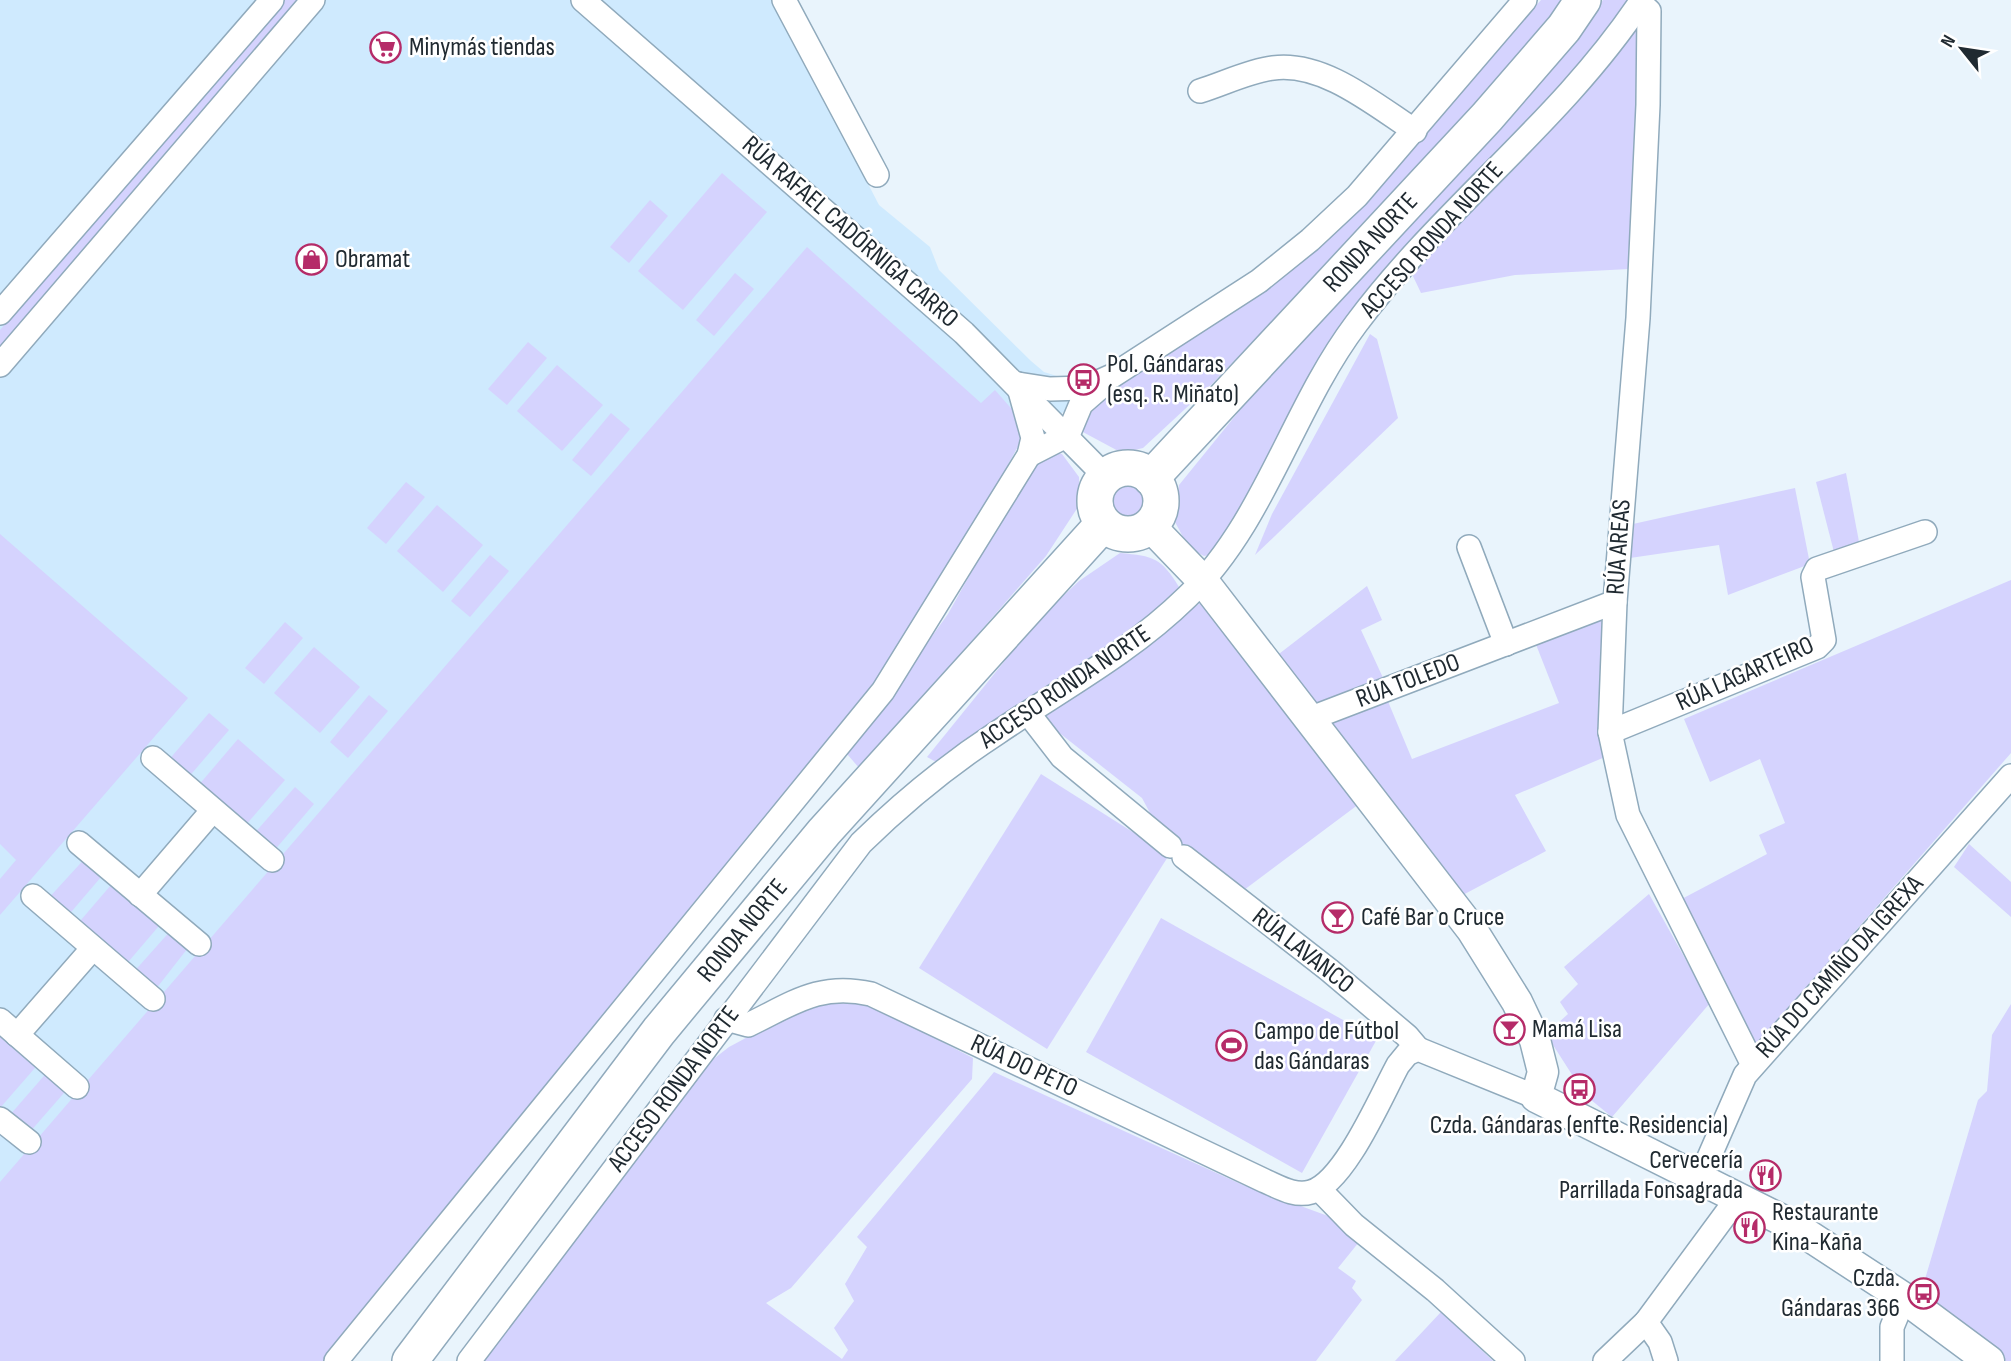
<svg xmlns="http://www.w3.org/2000/svg" width="2011" height="1361" font-family="'Sofia Sans Condensed',sans-serif">
<style>
.built{fill:#cfeafe}
.green{fill:#d5d3fe}
.lines{fill:none;stroke-linecap:round;stroke-linejoin:round}
.minor-casing{stroke:#90aabc;stroke-width:26}
.major-casing{stroke:#90aabc;stroke-width:33}
.highway-casing{stroke:#90aabc;stroke-width:38}
.minor{stroke:#fff;stroke-width:23}
.major{stroke:#fff;stroke-width:30}
.highway{stroke:#fff;stroke-width:35}
.labels{text-anchor:middle;dominant-baseline:central;stroke-width:5;stroke-linejoin:round;paint-order:stroke}
.poi-label{font-size:26px;fill:#202a31;stroke:#fff;text-anchor:start}
.street-label{font-size:26px;fill:#202a31;stroke:#fff}
</style>
<rect width="100%" height="100%" fill="#e9f4fc"/>
<polygon class="built" points="0,0 773,0 879,205 930,247 939,270 1031,361 1044,372 1063,378 1090,371 1099,384 1075,405 1023,437 940,590 325,1361 0,1361"/>
<g class="green">
<polygon points="284,0 300,0 0,349 0,330"/>
<polygon points="1541,0 1565,0 1553,17 1417,170 1212,384 1143,448 1122,453 1081,431 1081,411 1396,164"/>
<polygon points="1603,0 1630,0 1597,46 1546,105 1435,220 1216,554 1204,556 1189,548 1175,522 1179,485 1253,394 1533,91"/>
<polygon points="1633,25 1641,25 1629,269 1515,275 1421,293 1411,272"/>
<polygon points="722,173 767,212 683,310 638,271"/>
<polygon points="650,200 668,216 629,263 610,247"/>
<polygon points="807,247 981,403 995,390 1017,415 1023,437 940,590 900,654 325,1361 0,1361 0,1182"/>
<polygon points="735,273 754,289 714,336 696,320"/>
<polygon points="1370,334 1377,339 1398,418 1255,555 1272,514"/>
<polygon points="528,342 547,358 507,405 488,389"/>
<polygon points="557,365 603,405 562,451 517,411"/>
<polygon points="611,413 630,429 591,476 572,460"/>
<polygon points="1046,450 1062,454 1079,477 1080,504 1046,556 860,769 847,754 948,614 1007,508"/>
<polygon points="1846,473 1860,547 1835,556 1816,482"/>
<circle cx="1128" cy="501" r="20"/>
<polygon points="406,482 425,497 386,544 367,528"/>
<polygon points="1795,488 1810,564 1728,595 1719,545 1630,558 1633,524"/>
<polygon points="437,505 483,545 443,592 397,551"/>
<polygon points="0,534 188,698 0,915 0,879 16,860 0,844"/>
<path d="M1120 553C1154 556 1161 558 1179 587L1177 595 1157 616 938 763 927 757 1037 621 1079 581Z"/>
<polygon points="490,555 509,571 470,617 451,601"/>
<polygon points="2011,580 2011,753 1753,1048 1676,902 1767,854 1759,835 1785,823 1760,759 1710,782 1684,719"/>
<polygon points="1367,586 1382,620 1361,630 1384,680 1313,708 1275,657"/>
<polygon points="1203,601 1363,801 1240,893 1157,826 1142,798 1043,720 1045,713"/>
<polygon points="1600,617 1604,626 1598,728 1605,757 1515,795 1546,851 1459,897 1324,727 1329,719 1387,699 1412,759 1559,703 1535,642"/>
<polygon points="285,622 303,638 264,684 245,668"/>
<polygon points="314,647 360,687 320,733 274,693"/>
<polygon points="369,695 388,711 348,758 330,742"/>
<polygon points="209,713 229,730 187,779 167,762"/>
<polygon points="238,739 285,780 244,827 197,787"/>
<polygon points="1041,774 1169,855 1047,1049 919,968"/>
<polygon points="295,787 314,804 273,852 253,835"/>
<polygon points="1969,844 2011,882 2011,917 1954,867"/>
<polygon points="89,854 107,870 66,918 46,901"/>
<polygon points="117,878 164,920 123,968 75,927"/>
<polygon points="1649,894 1710,1003 1612,1117 1585,1095 1546,1034 1568,1014 1560,1002 1578,984 1564,967"/>
<polygon points="1161,918 1377,1039 1302,1173 1086,1052"/>
<polygon points="173,928 191,944 152,994 131,975"/>
<polygon points="842,1001 875,1007 973,1058 972,1079 791,1288 766,1303 842,1359 848,1350 834,1328 854,1301 845,1284 867,1247 857,1237 994,1072 1243,1185 1328,1216 1359,1242 1338,1268 1356,1281 1352,1288 1362,1300 1316,1361 481,1361 698,1071 729,1047 809,1004"/>
<polygon points="2011,1004 2011,1361 2006,1361 1920,1296 1978,1100 1987,1091 1992,1035"/>
<polygon points="0,1025 41,1061 0,1108"/>
<polygon points="50,1069 70,1086 29,1133 9,1116"/>
<polygon points="1441,1312 1493,1361 1395,1361"/>
</g>
<g class="lines">
<defs>
<g id="minor">
<polyline points="583,0 964,333 1105,476"/>
<polyline points="784,0 877,175"/>
<polyline points="1640,3 1649,11 1648,105 1638,318 1615,602 1610,732 1628,815 1753,1065"/>
<path d="M1200 91C1223 84 1249 71 1273 68 1323 61 1375 105 1415 131"/>
<polyline points="0,313 272,0"/>
<polyline points="0,365 313,0"/>
<polyline points="1018,384 1050,389 1085,388 1112,376 1259,281 1310,240 1357,196 1525,0"/>
<polyline points="1029,455 1068,435 1081,404 1104,384"/>
<polyline points="1469,547 1506,644"/>
<polyline points="1028,713 1062,757 1170,846"/>
<polyline points="1309,719 1615,602"/>
<polyline points="1610,732 1817,647 1824,640 1813,577 1817,569 1925,532"/>
<polyline points="153,758 272,860"/>
<polyline points="79,843 199,944"/>
<polyline points="1184,857 1329,970 1407,1036 1418,1049"/>
<polyline points="140,895 213,810"/>
<polyline points="33,896 153,999"/>
<path d="M726 1019 748 1025C792 1004 819 982 871 994L1265 1181C1279 1187 1295 1197 1311 1192 1345 1182 1381 1096 1398 1065L1407 1054 1418 1049 1536 1097"/>
<polyline points="0,1020 77,1087"/>
<polyline points="17,1035 93,948"/>
<polyline points="0,1119 29,1142"/>
<polyline points="1700,1178 1745,1075 2011,776"/>
<polyline points="1319,1189 1354,1225 1435,1290 1513,1361"/>
<polyline points="1646,1322 1660,1342 1666,1361"/>
<polyline points="336,1361 883,691 1029,455 1033,438 1018,384"/>
<path d="M469 1361 861 843C903 802 948 765 997 733 1062 689 1131 652 1187 597 1265 522 1292 409 1356 324 1442 208 1562 121 1642 0"/>
<polyline points="1605,1361 1646,1322 1739,1196"/>
<polyline points="1892,1361 1892,1327 1904,1298"/>
</g>
<polyline id="major" points="1150,526 1203,581 1472,930 1517,1002 1535,1040 1543,1072 1536,1097 1794,1226 1904,1298 1989,1361"/>
<g id="highway">
<circle cx="1128" cy="501" r="33"/>
<path id="s1" d="M1151 478 1487 117 1564 28 1583 0"/>
<path id="s2" d="M410 1361 659 1031 824 832 1103 524"/>
</g>
</defs>
<use href="#minor" class="minor-casing"/>
<use href="#major" class="major-casing"/>
<use href="#highway" class="highway-casing"/>
<use href="#minor" class="minor"/>
<use href="#major" class="major"/>
<use href="#highway" class="highway"/>
</g>
<defs>
<symbol id="supermarket-ring" viewBox="-11 -11 22 22"><circle r="9.5" fill="#fff" stroke="#b52b68" stroke-width="1.5"/><path d="M-6-5.5h2.5l.6 2H6L4.5 2H-2.5L-4.4-4H-6ZM-1.5 3.2a1.3 1.3 0 1 0 .1 0ZM3 3.2a1.3 1.3 0 1 0 .1 0Z" fill="#b52b68"/></symbol>
<symbol id="shop-ring" viewBox="-11 -11 22 22"><circle r="9.5" fill="#fff" stroke="#b52b68" stroke-width="1.5"/><path d="M-5-2.5h2.3a2.7 3.5 0 0 1 5.4 0H5L5.5 6h-11ZM-1.5-2.5h3a1.5 2.3 0 0 0-3 0Z" fill="#b52b68"/></symbol>
<symbol id="bus-ring" viewBox="-11 -11 22 22"><circle r="9.5" fill="#fff" stroke="#b52b68" stroke-width="1.5"/><path d="M-5-6H5V4H4V6H2V4H-2V6H-4V4H-5ZM-3.5-4V0h7V-4ZM-3.5 1.2v1.5H-2V1.2ZM2 1.2v1.5H3.5V1.2Z" fill="#b52b68"/></symbol>
<symbol id="bar-ring" viewBox="-11 -11 22 22"><circle r="9.5" fill="#fff" stroke="#b52b68" stroke-width="1.5"/><path d="M-6-5H6L.8 .8V4.5H3.5V6h-7V4.5H-.8V.8Z" fill="#b52b68"/></symbol>
<symbol id="stadium-ring" viewBox="-11 -11 22 22"><circle r="9.5" fill="#fff" stroke="#b52b68" stroke-width="1.5"/><path d="M0-5a6.5 5 0 1 0 0 10a6.5 5 0 1 0 0-10ZM-3.5-1.8h7v3.6h-7Z" fill="#b52b68"/></symbol>
<symbol id="restaurant-ring" viewBox="-11 -11 22 22"><circle r="9.5" fill="#fff" stroke="#b52b68" stroke-width="1.5"/><path d="M-5-6h1v4h1v-4h1v4h1v-4h1v5L-1.5 .5V6h-2V.5L-5-1ZM5-6V6H3V1.5H1.5Q1.5-4 5-6Z" fill="#b52b68"/></symbol>
</defs>
<g fill-rule="evenodd">
<use href="#supermarket-ring" x="368" y="30" width="35" height="35"/>
<use href="#shop-ring" x="294" y="242" width="35" height="35"/>
<use href="#bus-ring" x="1066" y="362" width="35" height="35"/>
<use href="#bar-ring" x="1320" y="900" width="35" height="35"/>
<use href="#bar-ring" x="1492" y="1012" width="35" height="35"/>
<use href="#stadium-ring" x="1214" y="1028" width="35" height="35"/>
<use href="#bus-ring" x="1562" y="1072" width="35" height="35"/>
<use href="#restaurant-ring" x="1748" y="1158" width="35" height="35"/>
<use href="#restaurant-ring" x="1732" y="1210" width="35" height="35"/>
<use href="#bus-ring" x="1906" y="1276" width="35" height="35"/>
</g>
<g class="labels">
<g class="poi-label">
<text x="409" y="47">Minymás tiendas</text>
<text x="335" y="259">Obramat</text>
<text x="1107" y="364">Pol. Gándaras<tspan x="1107" dy="30">(esq. R. Miñato)</tspan></text>
<text x="1361" y="917">Café Bar o Cruce</text>
<text x="1532" y="1029">Mamá Lisa</text>
<text x="1254" y="1031">Campo de Fútbol<tspan x="1254" dy="30">das Gándaras</tspan></text>
<text x="1579" y="1125" text-anchor="middle">Czda. Gándaras (enfte. Residencia)</text>
<text x="1743" y="1160" text-anchor="end">Cervecería<tspan x="1743" dy="30">Parrillada Fonsagrada</tspan></text>
<text x="1772" y="1212">Restaurante<tspan x="1772" dy="30">Kina-Kaña</tspan></text>
<text x="1900" y="1278" text-anchor="end">Czda.<tspan x="1900" dy="30">Gándaras 366</tspan></text>
</g>
<g class="street-label">
<text transform="translate(850 232) rotate(41)">RÚA RAFAEL CADÓRNIGA CARRO</text>
<text transform="translate(1432 240) rotate(-48)">ACCESO RONDA NORTE</text>
<text stroke="none"><textPath href="#s1" startOffset="322">RONDA NORTE</textPath></text>
<text transform="translate(1619 547) rotate(-86)">RÚA AREAS</text>
<text transform="translate(1745 674) rotate(-24)">RÚA LAGARTEIRO</text>
<text transform="translate(1408 681) rotate(-21)">RÚA TOLEDO</text>
<text transform="translate(1065 687) rotate(-34)">ACCESO RONDA NORTE</text>
<text stroke="none"><textPath href="#s2" startOffset="544">RONDA NORTE</textPath></text>
<text transform="translate(1303 951) rotate(38)">RÚA LAVANCO</text>
<text transform="translate(1840 967) rotate(-48)">RÚA DO CAMIÑO DA IGREXA</text>
<text transform="translate(1024 1066) rotate(25)">RÚA DO PETO</text>
<text transform="translate(674 1089) rotate(-53)">ACCESO RONDA NORTE</text>
</g>
</g>
<g transform="translate(1962 49) rotate(300)" stroke="#ffffff" stroke-width="5" paint-order="stroke">
<path d="M0-5L12 26L0 18L-12 26Z" fill="#202a31"/>
<text y="-10" font-size="19" font-weight="bold" text-anchor="middle" fill="#202a31">N</text>
</g>
</svg>
